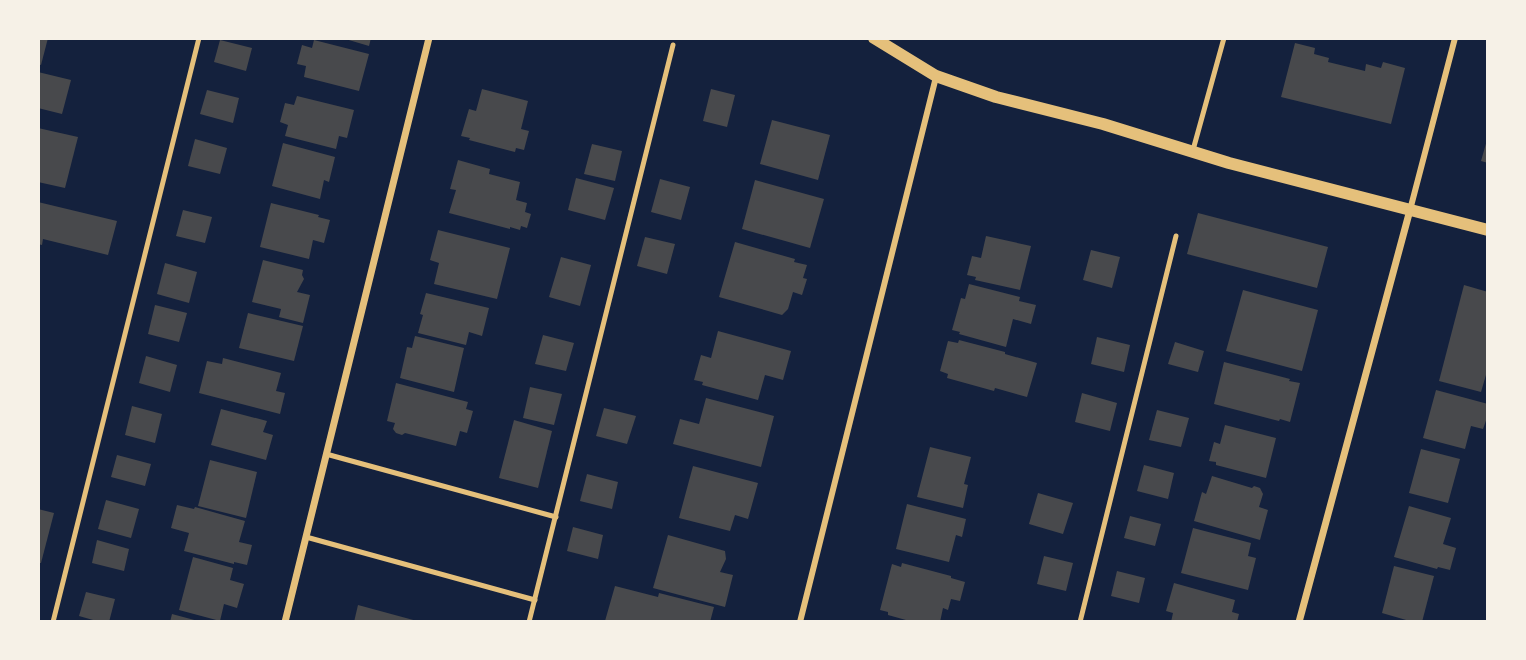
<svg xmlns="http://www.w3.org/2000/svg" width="1526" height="660" font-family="Bitter,serif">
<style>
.building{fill:#48494c}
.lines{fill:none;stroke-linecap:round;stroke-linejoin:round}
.service{stroke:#e5c07b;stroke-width:5}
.pedestrian{stroke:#e5c07b;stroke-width:6}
.minor{stroke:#e5c07b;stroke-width:7}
.tertiary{stroke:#e5c07b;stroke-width:12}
</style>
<rect width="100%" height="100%" fill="#14213d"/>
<g class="building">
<polygon points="38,38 48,38 41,65 38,64"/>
<polygon points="342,38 371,38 369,46"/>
<polygon points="220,40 252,48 246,71 214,62"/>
<polygon points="314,40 369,54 359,91 304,77 306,66 297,64 302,45 312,48"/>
<polygon points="1295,43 1315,48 1314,54 1329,58 1328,62 1365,71 1366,64 1381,68 1383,62 1405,68 1391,124 1281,97"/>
<polygon points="38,72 71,80 62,114 38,108"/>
<polygon points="482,89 528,101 521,129 529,131 524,150 516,148 515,152 469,140 470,138 461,136 469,109 476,111"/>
<polygon points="711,89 735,95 727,127 703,121"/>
<polygon points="207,90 239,98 233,123 200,114"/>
<polygon points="297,96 354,110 347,138 339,136 336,149 285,136 288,125 280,122 285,103 294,105"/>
<polygon points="772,120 830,135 818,180 760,164"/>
<polygon points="38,128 78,137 65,188 38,182"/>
<polygon points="195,139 227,148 220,174 188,166"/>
<polygon points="1487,140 1488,140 1488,163 1481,161"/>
<polygon points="283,143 335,157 329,182 324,180 320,199 272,186"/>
<polygon points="592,144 622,151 615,181 584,174"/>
<polygon points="458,160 490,169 489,174 520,182 516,200 527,203 525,212 531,214 527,228 521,226 520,230 510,227 510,229 449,213 456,190 450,189"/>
<polygon points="576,178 614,188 605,220 568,210"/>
<polygon points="660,179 690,187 681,220 651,212"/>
<polygon points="755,180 824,199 810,248 742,229"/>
<polygon points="38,202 117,221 108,255 43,239 42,245 38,244"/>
<polygon points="271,203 319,215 318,217 330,220 324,243 313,240 309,259 260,247"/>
<polygon points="183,210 212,217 205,243 176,236"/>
<polygon points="1198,213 1328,247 1317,288 1187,254"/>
<polygon points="438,230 510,248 497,299 434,284 439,263 430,260"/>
<polygon points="986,236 1031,246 1020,290 975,280 976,277 967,275 972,256 981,258"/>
<polygon points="645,237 675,244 667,274 637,266"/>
<polygon points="735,242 795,259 794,262 807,265 803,278 807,279 802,295 793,292 788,309 782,315 719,297"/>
<polygon points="1091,250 1120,257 1112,288 1083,280"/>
<polygon points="561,257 591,265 580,306 549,297"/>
<polygon points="263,260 303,270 302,275 304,279 297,292 310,295 303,323 279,317 281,309 252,302"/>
<polygon points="165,263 197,272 189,303 157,294"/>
<polygon points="969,284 1020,297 1019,301 1036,305 1031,324 1013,319 1006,347 959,334 960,332 952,330 961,298 965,299"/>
<polygon points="1464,285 1488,292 1488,368 1481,392 1439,381"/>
<polygon points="1243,290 1318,310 1302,371 1226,351"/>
<polygon points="426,293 489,308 482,336 469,332 466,345 418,333 423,315 420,314"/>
<polygon points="155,305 187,313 179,342 148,334"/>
<polygon points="248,313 303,326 294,361 239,348"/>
<polygon points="718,331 791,351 783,380 765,375 758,400 702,385 703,382 694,380 701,355 711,358"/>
<polygon points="543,335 574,343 566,371 535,364"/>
<polygon points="415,336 464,348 454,392 400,378 407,347 412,348"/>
<polygon points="1097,337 1130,345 1124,372 1091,364"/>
<polygon points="959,340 1005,352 1005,354 1037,363 1027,397 995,388 994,391 947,378 948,374 940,371 948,341 958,343"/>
<polygon points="1175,342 1204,351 1198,372 1168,364"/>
<polygon points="146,356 177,365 170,392 139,383"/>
<polygon points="223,358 281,373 276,391 285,393 280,414 199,393 207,361 222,364"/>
<polygon points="1224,362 1290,379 1289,381 1300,383 1290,422 1280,419 1279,421 1214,404"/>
<polygon points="396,383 468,402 466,409 473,411 467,433 460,431 456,446 405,433 402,435 396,433 393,429 395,423 387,421"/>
<polygon points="530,387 562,394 554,425 523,418"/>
<polygon points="1436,390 1488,404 1488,415 1483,429 1471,426 1465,449 1423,438"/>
<polygon points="1082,393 1117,403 1110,431 1075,422"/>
<polygon points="706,398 774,416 761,467 673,444 680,419 699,424"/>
<polygon points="132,406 162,414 155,443 125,435"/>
<polygon points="604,408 636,416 627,444 596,436"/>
<polygon points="221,409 267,421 263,432 273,435 266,460 211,445"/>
<polygon points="1157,410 1189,418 1181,447 1149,440"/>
<polygon points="514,420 552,431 538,488 499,478"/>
<polygon points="1225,425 1276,438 1266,478 1216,465 1216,462 1209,461 1214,442 1220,444"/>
<polygon points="930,447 971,457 964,484 968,485 963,508 917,497"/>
<polygon points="1421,449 1460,459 1448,503 1409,493"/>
<polygon points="117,455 151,464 145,486 111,477"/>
<polygon points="210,460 257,472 246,518 198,506"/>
<polygon points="1144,465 1174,473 1168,499 1137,491"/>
<polygon points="693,466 758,483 748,519 735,515 730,531 679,518"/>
<polygon points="587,474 618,482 612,509 580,501"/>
<polygon points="1212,476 1252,488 1254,486 1260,488 1263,494 1259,507 1268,510 1260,540 1194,521 1202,492 1206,494"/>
<polygon points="1038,493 1073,503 1063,534 1029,524"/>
<polygon points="106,500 139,509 131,538 98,529"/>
<polygon points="907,504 966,519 962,537 956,535 949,562 896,549"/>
<polygon points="177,505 194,509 195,507 245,521 239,542 252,545 247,565 234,562 234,564 184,551 189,533 171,528"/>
<polygon points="1409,506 1451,518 1443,544 1456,548 1450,570 1438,567 1437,569 1394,557"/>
<polygon points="38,509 54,513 41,563 38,563"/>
<polygon points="1130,516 1161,524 1155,546 1124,538"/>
<polygon points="573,527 603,535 598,559 567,551"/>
<polygon points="1193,528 1251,543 1248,556 1256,558 1248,590 1181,573"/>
<polygon points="668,535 725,551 726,559 720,572 733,575 725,607 653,588"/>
<polygon points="97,540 129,549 124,571 92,563"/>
<polygon points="1044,556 1073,563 1066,591 1037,584"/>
<polygon points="193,557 233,568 230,580 244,584 237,608 224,604 220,621 179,610"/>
<polygon points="902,563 951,576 951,578 965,582 960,601 951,599 948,610 943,608 940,622 913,622 888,615 888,612 880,610 892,564 901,567"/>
<polygon points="1394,566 1434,576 1422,622 1413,622 1382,613"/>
<polygon points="1117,571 1145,578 1139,603 1111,596"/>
<polygon points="1174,583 1235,600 1232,612 1239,614 1237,622 1171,622 1173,613 1166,611"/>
<polygon points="615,586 658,597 659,593 714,607 710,622 605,621"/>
<polygon points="86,592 115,599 109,622 100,622 79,616"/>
<polygon points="358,605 417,621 417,622 354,622"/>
<polygon points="172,614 198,621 198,622 170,622"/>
</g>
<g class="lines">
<g class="service">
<polyline points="1193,150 1224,38"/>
<polyline points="326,454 556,517"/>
<polyline points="306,537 535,600"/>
<polyline points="53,622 199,38"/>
<polyline points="529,622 673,45"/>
<polyline points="1080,622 1176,236"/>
</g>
<g class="pedestrian">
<polyline points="1410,210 1455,38"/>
<polyline points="800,622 936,77"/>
</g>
<g class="minor">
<polyline points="285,622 429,38"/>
<polyline points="1299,622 1410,210"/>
</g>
<polyline class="tertiary" points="874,38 936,76 996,97 1103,124 1229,163 1488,230"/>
</g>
<rect width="1526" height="660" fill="none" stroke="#f6f1e7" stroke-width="80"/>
</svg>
